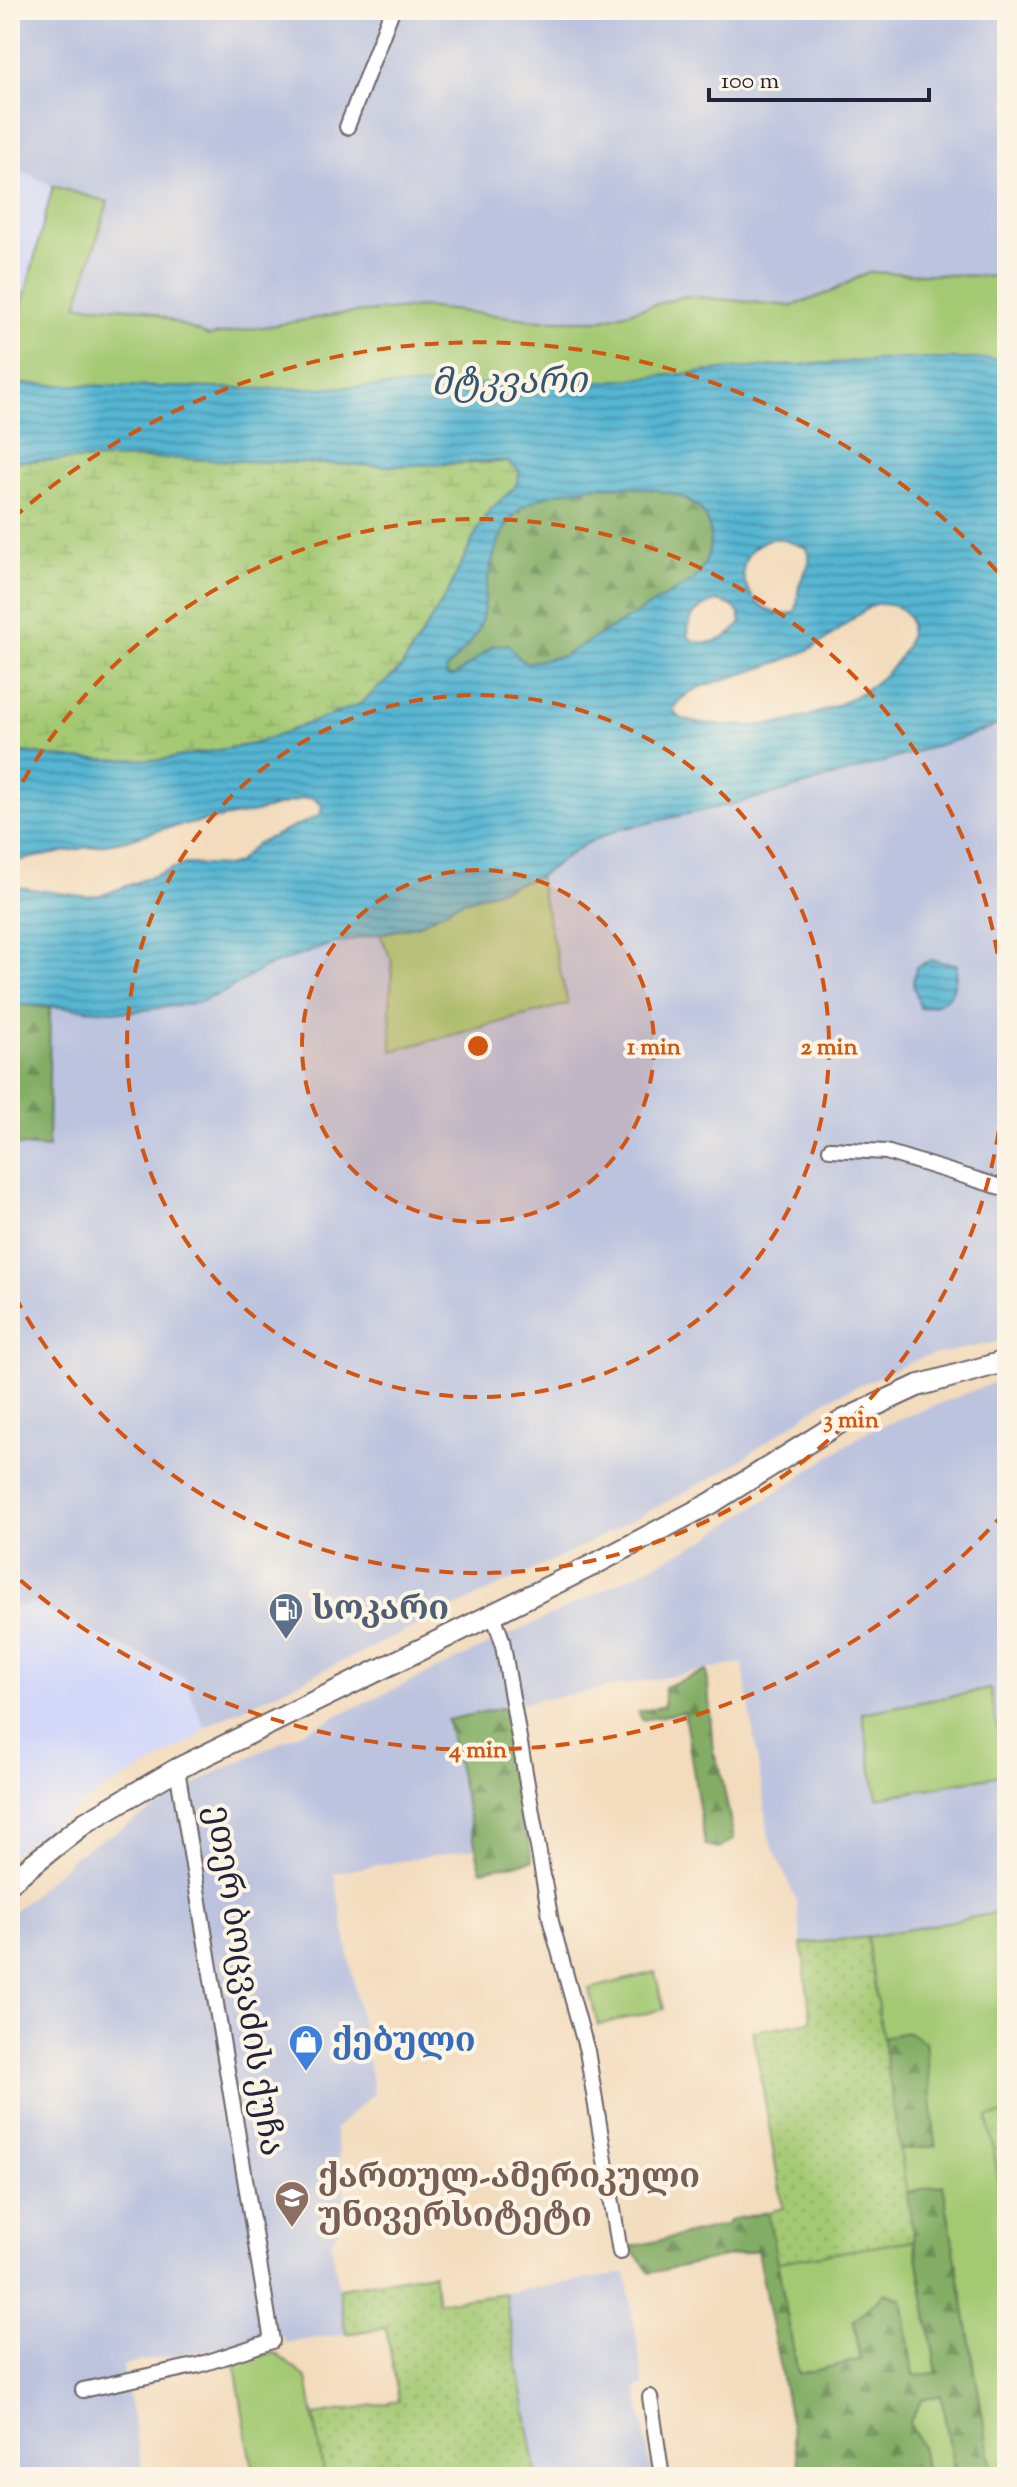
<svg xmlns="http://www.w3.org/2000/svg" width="1017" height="2487" font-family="'Sorts Mill Goudy','Noto Serif Georgian',serif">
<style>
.built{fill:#d3d8f9}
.industrial{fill:#bcc3de}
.green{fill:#a4c973;stroke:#637657;stroke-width:2}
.forest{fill:url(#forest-firs);stroke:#526850;stroke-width:2}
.wetland{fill:url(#wetland-marsh);stroke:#637657;stroke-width:2}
.garden{fill:url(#garden-dots);stroke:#637657;stroke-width:2}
.water{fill:url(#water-rules);stroke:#3b6c86;stroke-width:2;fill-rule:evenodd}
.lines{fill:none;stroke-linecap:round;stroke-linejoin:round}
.minor-casing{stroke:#6b6368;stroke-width:18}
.secondary-casing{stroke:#6b6368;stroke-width:24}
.minor{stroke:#fff;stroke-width:14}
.secondary{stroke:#fff;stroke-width:20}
.ring{fill:none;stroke:#d45411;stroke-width:4;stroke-dasharray:14 10}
.labels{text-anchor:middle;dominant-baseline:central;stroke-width:8;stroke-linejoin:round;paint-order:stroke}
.service-label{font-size:34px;font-weight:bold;fill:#4e5e75;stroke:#fcf5e5;text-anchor:start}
.street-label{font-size:34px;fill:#22223b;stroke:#fcf5e5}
.shop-label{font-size:34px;font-weight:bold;fill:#366cbe;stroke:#fcf5e5;text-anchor:start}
.education-label{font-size:34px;font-weight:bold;fill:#785e54;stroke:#fcf5e5;text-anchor:start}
.water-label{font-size:36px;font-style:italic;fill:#345570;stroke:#fcf5e5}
.centre{fill:#d45411;stroke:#fcf5e5;stroke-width:4}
.ring-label{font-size:24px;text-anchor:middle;font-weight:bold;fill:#d45411;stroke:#fcf5e5;stroke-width:8;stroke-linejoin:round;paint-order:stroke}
</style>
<defs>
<pattern id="forest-firs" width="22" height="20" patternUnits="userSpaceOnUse" patternTransform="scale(2)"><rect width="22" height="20" fill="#83ad65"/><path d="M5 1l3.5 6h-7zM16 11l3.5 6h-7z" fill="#6b8c54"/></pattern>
<pattern id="wetland-marsh" width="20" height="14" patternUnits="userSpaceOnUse" patternTransform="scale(2)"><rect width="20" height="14" fill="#a4c973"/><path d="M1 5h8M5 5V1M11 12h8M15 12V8" fill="none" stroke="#8dac64"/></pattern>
<pattern id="garden-dots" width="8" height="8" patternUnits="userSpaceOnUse" patternTransform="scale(2)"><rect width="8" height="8" fill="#a4c973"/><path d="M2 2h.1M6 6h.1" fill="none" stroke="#8dac64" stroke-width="1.8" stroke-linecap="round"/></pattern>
<pattern id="water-rules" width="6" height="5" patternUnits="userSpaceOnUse" patternTransform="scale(2)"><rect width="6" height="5" fill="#54b5d2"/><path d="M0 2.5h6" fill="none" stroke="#4593ac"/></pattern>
</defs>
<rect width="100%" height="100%" fill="#fcf5e5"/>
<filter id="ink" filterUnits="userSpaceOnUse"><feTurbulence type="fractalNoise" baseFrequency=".0125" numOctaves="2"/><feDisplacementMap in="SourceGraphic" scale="16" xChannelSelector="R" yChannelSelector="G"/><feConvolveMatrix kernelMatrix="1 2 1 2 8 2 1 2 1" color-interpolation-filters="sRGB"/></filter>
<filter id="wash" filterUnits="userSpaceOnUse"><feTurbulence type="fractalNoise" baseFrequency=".006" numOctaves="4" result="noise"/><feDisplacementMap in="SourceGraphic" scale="32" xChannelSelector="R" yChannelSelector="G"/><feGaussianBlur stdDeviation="1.8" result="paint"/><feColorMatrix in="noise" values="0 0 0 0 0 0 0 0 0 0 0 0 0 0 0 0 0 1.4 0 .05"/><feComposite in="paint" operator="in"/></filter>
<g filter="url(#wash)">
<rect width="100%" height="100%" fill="#f3dcbd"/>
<g class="built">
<polygon points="10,165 53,186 20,315 10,319"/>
<polygon points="33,1604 184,1678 205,1727 199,1737 98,1794 10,1855 10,1637 17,1633 13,1608"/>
</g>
<g class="industrial">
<polygon points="10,10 1007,10 1007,280 868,272 831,292 792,306 686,296 600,320 538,320 423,307 341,314 209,336 143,309 77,305 108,202 53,186 10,165"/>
<polygon points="1003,724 1007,737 1007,1340 923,1357 828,1399 725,1471 577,1549 205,1727 184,1678 149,1659 33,1604 10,1608 10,1145 48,1148 50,1008 68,1010 246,978 266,967 332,944 380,934 392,961 390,1010 393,1051 568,1004 538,877 585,844 618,830 775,794"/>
<polygon points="1007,1383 1007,1911 867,1937 802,1944 796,1900 769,1838 743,1663 525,1703 447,1720 475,1848 334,1873 374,2093 335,2129 348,2214 331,2243 346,2334 285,2343 283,2335 123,2365 144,2477 10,2477 10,1915 77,1854 219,1771 546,1618 705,1540 866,1432 990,1384"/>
<polygon points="626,2273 644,2386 637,2388 652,2477 537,2477 505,2293"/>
</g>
<g class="green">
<polygon points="53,186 108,202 77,305 143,309 209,336 341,314 423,307 538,320 600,320 686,296 792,306 831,292 868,272 1007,277 1007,359 894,359 733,369 601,382 387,388 264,389 10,384 10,319 20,314"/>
<polygon points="538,877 568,1004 392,1051 390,1010 392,961 380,934 419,925 458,903"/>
<polygon points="990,1689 1006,1774 877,1798 862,1713"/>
<polygon points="1007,1911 1007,2114 988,2118 1007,2227 1007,2477 993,2477 943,2186 906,2192 900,2150 936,2145 909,2032 882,2037 867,1937"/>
<polygon points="655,1972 664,2009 598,2025 589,1989"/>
<polygon points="914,2240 938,2373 913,2376 902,2299 860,2360 798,2375 777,2262"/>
<polygon points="275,2353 307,2378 324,2477 254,2477 234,2360"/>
<polygon points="941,2395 955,2477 926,2477 921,2444 909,2423 921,2400"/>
</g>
<g class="forest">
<path d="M602 486C637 488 708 485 710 535 711 554 705 565 694 580L563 656 526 663C513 657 512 640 493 646L455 676H446V670C457 655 474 643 480 625 484 614 484 601 486 588 502 507 522 494 602 486Z"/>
<polygon points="10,1004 50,1008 48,1148 10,1145"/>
<polygon points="707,1671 713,1752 720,1769 734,1839 719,1848 705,1845 684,1712 642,1720 638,1712 664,1706 664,1687"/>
<polygon points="506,1707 532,1861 481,1870 447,1720"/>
<polygon points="909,2032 925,2042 936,2146 900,2150 882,2037"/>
<polygon points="943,2185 993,2477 955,2477 941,2395 921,2400 909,2423 921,2444 926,2477 801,2477 757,2250 650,2273 631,2247 727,2225 729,2220 768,2212 798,2374 860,2360 854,2320 885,2293 902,2299 913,2375 937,2373 906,2192"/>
</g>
<polygon class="wetland" points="160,458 388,466 508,462 520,472 516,487 490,510 479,527 448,592 401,668 361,704 254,744 161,760 75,759 10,751 10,461"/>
<g class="garden">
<polygon points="867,1937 914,2240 777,2262 768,2212 783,2208 753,2031 811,2021 802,1944"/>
<polygon points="1007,2114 1007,2227 988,2117"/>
<polygon points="433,2273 438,2302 505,2293 537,2477 351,2477 350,2472 324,2477 314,2415 399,2401 386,2328 346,2334 339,2288"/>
</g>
<g class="water">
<path d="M894 359H1007V722L959 739 775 794 618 830 585 844 538 877 458 903 419 925 332 944 266 967 224 992 197 1003 129 1012 10 1004V886L88 897 105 894 185 864 226 866 237 863 256 844 316 817 321 813 322 805 313 798H304L256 812 162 829 127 840 10 862V751L75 759 161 760 254 744 360 704 401 668 448 592 479 527 490 510 515 487 520 472 508 462 498 461 388 466 160 458 10 461V384L264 389 601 382 733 369ZM602 486C637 488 708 485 710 535 711 554 705 565 694 580L563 656 526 663 521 661 508 644 493 646 455 676H447L446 670C458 655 474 643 480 625 484 614 484 601 486 588 502 507 522 494 602 486ZM769 539H781L807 548C814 565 803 571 799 586 797 595 799 603 795 612 757 626 715 560 769 539ZM716 601C731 604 739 607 741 622 730 639 713 645 693 641L688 636C688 615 698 607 716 601ZM875 604C933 602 908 656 881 678 854 701 816 716 781 723 758 727 619 731 698 688 737 674 778 666 814 647 836 635 853 615 875 604Z"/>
<path d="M931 960 957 964C955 994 951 1003 920 1008L913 983 916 967Z"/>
</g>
</g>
<g filter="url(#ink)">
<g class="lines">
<defs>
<g id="minor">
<polyline points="347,127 392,10"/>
<polyline points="830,1149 886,1152 1007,1189"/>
<polyline points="493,1614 502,1640 551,1922 587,2051 620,2252"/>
<polyline points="83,2390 199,2365 272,2341 177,1769"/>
<polyline points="650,2397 662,2477"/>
</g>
<polyline id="secondary" points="10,1882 86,1822 177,1769 595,1564 713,1502 844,1420 917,1386 1007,1361"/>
</defs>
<use href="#minor" class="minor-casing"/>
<use href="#secondary" class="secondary-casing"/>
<use href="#minor" class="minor"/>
<use href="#secondary" class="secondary"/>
</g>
</g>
<circle cx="478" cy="1046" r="176" fill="#d45411" fill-opacity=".12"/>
<g class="ring">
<circle cx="478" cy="1046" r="176"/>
<circle cx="478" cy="1046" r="351"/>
<path d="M11 803A527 527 0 1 1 11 1289"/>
<path d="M1005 1512A703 703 0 0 1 12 1573M12 519A703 703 0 0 1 1005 580"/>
</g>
<defs>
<symbol id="fuel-pin" viewBox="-11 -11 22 30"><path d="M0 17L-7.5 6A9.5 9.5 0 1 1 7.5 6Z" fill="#5c6f8a" stroke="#fcf5e5"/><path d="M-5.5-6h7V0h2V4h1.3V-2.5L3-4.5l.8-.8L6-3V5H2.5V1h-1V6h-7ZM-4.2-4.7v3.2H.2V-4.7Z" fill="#fff"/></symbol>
<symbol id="shop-pin" viewBox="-11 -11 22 30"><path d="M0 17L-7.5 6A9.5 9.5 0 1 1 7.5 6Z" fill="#3f7fe0" stroke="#fcf5e5"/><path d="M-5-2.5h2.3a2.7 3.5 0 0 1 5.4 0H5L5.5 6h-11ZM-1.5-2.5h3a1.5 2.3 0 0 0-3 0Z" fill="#fff"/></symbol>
<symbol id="university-pin" viewBox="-11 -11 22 30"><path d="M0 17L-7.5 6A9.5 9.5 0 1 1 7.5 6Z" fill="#8d6e63" stroke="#fcf5e5"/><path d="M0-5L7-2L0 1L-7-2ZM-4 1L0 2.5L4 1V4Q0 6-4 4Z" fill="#fff"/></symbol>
</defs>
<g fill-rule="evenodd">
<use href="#fuel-pin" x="266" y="1590" width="40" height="54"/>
<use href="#shop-pin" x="286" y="2022" width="40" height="54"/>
<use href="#university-pin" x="272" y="2178" width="40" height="54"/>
</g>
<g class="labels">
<g class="service-label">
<text x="312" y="1610">სოკარი</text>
</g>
<g class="street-label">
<text transform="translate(243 1981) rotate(81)">ეთერ ბოცვაძის ქუჩა</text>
</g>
<g class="shop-label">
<text x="332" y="2042">ქებული</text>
</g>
<g class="education-label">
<text x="318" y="2178">ქართულ-ამერიკული<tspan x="318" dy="39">უნივერსიტეტი</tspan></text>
</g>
<g class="water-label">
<text transform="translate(509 384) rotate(-1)">მტკვარი</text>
</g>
</g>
<circle cx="478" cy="1046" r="12" class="centre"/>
<g class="ring-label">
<text x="654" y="1054">1 min</text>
<text x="829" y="1054">2 min</text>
<text x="851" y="1427">3 min</text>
<text x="478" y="1757">4 min</text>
</g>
<rect width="1017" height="2487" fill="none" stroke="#fcf5e5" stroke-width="40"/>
<path d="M709 88v12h220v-12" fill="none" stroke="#22223b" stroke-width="4"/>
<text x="721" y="88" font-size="24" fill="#22223b" stroke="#fcf5e5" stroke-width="6" paint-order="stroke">100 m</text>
</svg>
